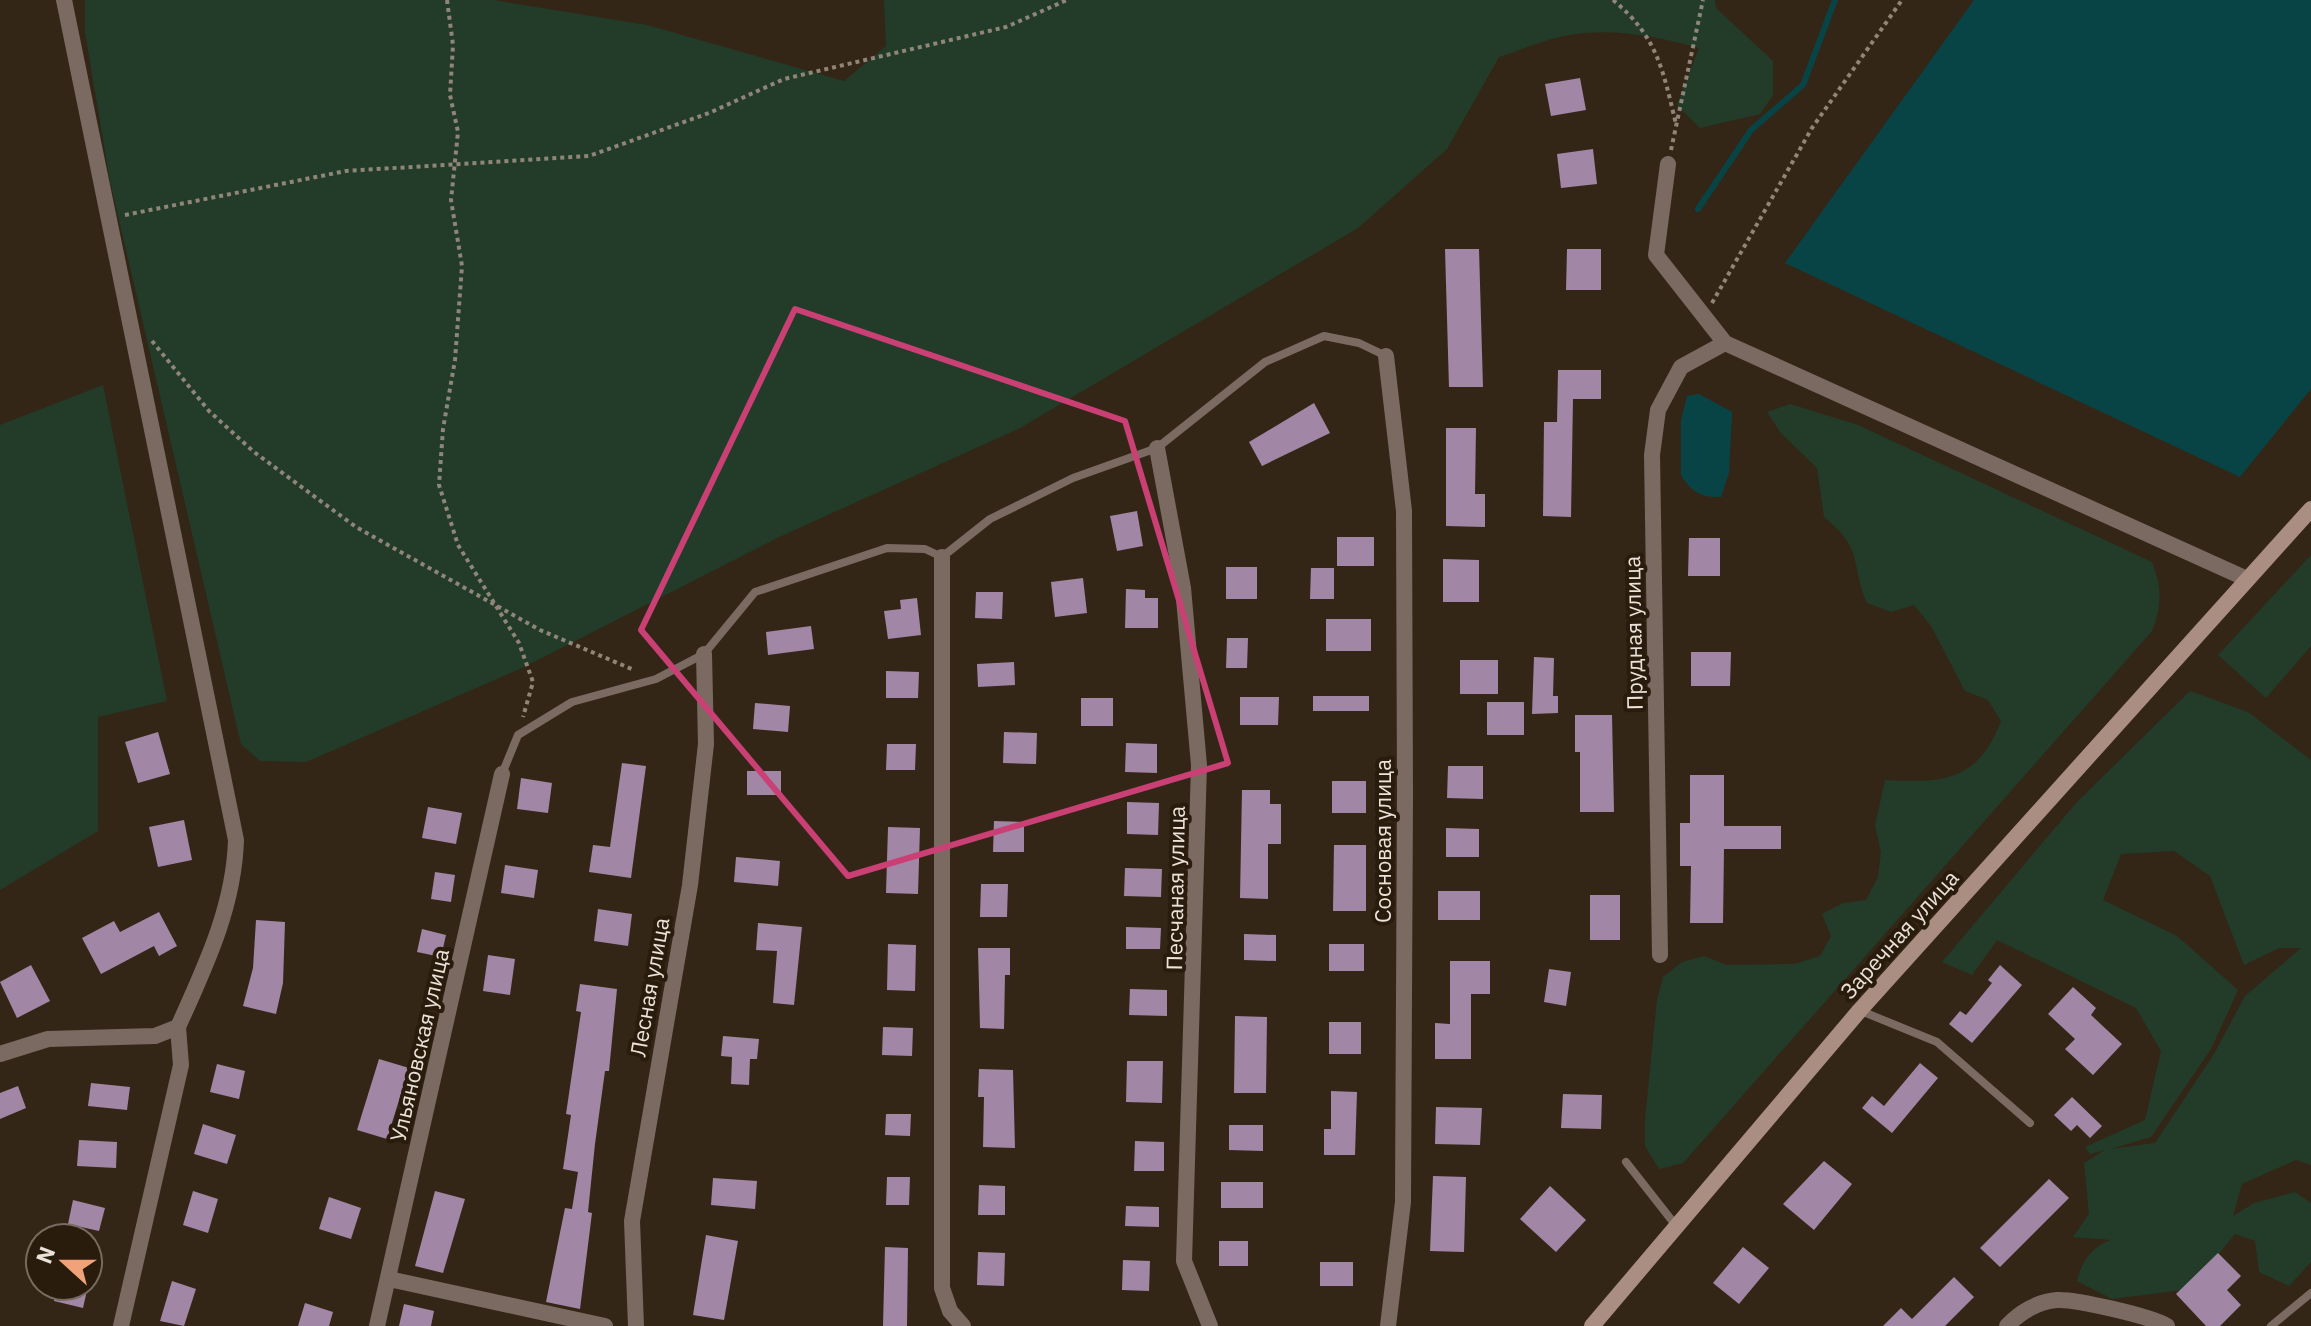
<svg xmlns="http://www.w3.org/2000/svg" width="2311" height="1326" font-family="'IBM Plex Sans',sans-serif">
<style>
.green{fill:#223c29;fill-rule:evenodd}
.water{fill:#084445}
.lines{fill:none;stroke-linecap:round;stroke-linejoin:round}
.stream{stroke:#084445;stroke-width:6}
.building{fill:#a286a6}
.path{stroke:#908579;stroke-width:4;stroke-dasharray:4 4;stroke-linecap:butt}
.service{stroke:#7b6a62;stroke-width:8}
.minor{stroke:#7b6a62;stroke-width:16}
.tertiary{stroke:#7b6a62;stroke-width:16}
.secondary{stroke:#aa8e82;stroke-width:16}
.marked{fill:none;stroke:#ca4074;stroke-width:6;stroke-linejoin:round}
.labels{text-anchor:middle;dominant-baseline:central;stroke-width:8;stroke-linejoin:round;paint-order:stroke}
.street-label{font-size:22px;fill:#ebe2d9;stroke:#291c0d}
</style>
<rect width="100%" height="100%" fill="#332617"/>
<g class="green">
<path d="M85 0H493L647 25 844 81 886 46 884 0H1715L1716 8 1773 61V95L1760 114 1700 128 1677 105 1699 48C1656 36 1609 27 1564 36 1543 40 1521 50 1499 57L1447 149 1358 228 1020 428 777 538 522 668 306 762 260 761 241 744 110 181 85 32Z"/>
<polygon points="103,385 167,701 98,717 98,831 0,890 0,425"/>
<path d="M1790 404 1858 425 2152 562C2162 588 2162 605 2152 631L1683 1163 1659 1169 1645 1146V1120L1657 1000 1663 977 1682 962 1704 956 1727 965 1794 964 1820 956 1831 936 1822 914 1843 903 1866 900 1878 877 1881 852 1875 826 1885 780C1942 783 1978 782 2001 721L1988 700 1965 691 1931 626 1914 605 1891 612 1867 603C1850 562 1864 549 1824 517L1817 468 1780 432 1767 412Z"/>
<polygon points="2311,555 2311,646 2266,698 2218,655"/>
<path d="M2190 691 2248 712 2311 760V1165L2296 1160 2242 1184 2233 1216 2254 1203 2295 1192 2311 1203V1262L2289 1286 2259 1272 2255 1241 2235 1234 2190 1289 2112 1299 2077 1281C2082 1261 2091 1247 2111 1240L2073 1237 2089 1214 2084 1163 2105 1150 2090 1154 2085 1147 2145 1120 2161 1051 2136 1008 1997 940 1972 975 1942 962 2077 802ZM2174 851 2210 876 2244 965 2279 948H2301L2245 996 2214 1054 2155 1143 2111 1149 2151 1137 2211 1049 2238 990 2177 936 2103 900 2121 854Z"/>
</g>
<g class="water">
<polygon points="1974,0 2311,0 2311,389 2240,477 1785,263"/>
<path d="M1699 394 1732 412 1729 473 1721 497C1701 498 1690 491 1681 475V420L1687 396Z"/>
</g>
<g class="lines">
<polyline class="stream" points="1698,209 1751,130 1803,85 1835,0"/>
</g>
<g class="building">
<polygon points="1580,78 1586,110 1551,116 1545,84"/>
<polygon points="1593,149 1597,184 1561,188 1557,154"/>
<polygon points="1445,249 1479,249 1483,387 1449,387"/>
<polygon points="1567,249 1601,249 1601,290 1566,290"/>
<polygon points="1558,370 1601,370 1601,399 1573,399 1571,517 1543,516 1544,422 1557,422"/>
<polygon points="1314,403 1330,433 1262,466 1249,442"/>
<polygon points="1446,428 1476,428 1475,494 1485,494 1485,527 1446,526"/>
<polygon points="1137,511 1143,546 1117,551 1110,516"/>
<rect x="1337" y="537" width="37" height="29"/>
<polygon points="1689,538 1720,538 1720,576 1688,576"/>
<polygon points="1443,559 1479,560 1479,602 1443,602"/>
<rect x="1226" y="567" width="31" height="32"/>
<polygon points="1311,568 1334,568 1334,599 1310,599"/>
<polygon points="1083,578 1087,613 1055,617 1051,582"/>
<polygon points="1126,589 1145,590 1145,598 1158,598 1158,628 1125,628"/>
<polygon points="976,592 1003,592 1002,619 975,618"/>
<polygon points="917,598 921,635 888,639 884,611 901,609 900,600"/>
<rect x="1326" y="619" width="45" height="32"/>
<polygon points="811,626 814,649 768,655 766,632"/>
<polygon points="1227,638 1248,638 1247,668 1226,668"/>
<polygon points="1691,652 1731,652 1730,686 1691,686"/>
<polygon points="1534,657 1554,658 1553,696 1558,696 1558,713 1532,714"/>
<rect x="1460" y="660" width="38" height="34"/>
<polygon points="1014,662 1015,685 978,687 977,664"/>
<polygon points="886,671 919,672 918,698 886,698"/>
<rect x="1313" y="696" width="56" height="15"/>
<polygon points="1240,697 1279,697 1278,725 1240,725"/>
<rect x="1081" y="698" width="32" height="28"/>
<rect x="1487" y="702" width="37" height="33"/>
<polygon points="755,703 790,706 788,732 753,729"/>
<polygon points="1575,715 1612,715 1614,812 1580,812 1580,752 1575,752"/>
<polygon points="158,732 170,774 138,783 125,742"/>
<polygon points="1004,732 1037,733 1036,764 1003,763"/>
<polygon points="1126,743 1157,744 1157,773 1125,772"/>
<polygon points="887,744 916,744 915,770 886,770"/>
<polygon points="622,763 646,766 631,878 589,872 593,845 610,847"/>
<polygon points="1448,766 1483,766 1483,799 1447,798"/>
<rect x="747" y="771" width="34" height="24"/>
<polygon points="1690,775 1724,775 1724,826 1781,826 1781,849 1724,849 1723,923 1690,923 1691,866 1680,866 1680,823 1690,823"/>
<polygon points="521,778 552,783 548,813 517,809"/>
<rect x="1332" y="781" width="34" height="32"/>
<polygon points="1242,790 1270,790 1270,804 1281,804 1281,844 1268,844 1268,899 1240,898"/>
<polygon points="1127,802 1159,803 1158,835 1127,834"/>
<polygon points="428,807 462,813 456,844 422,838"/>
<polygon points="184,820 192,860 158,867 149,827"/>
<polygon points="994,821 1024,822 1024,852 993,852"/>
<polygon points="888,827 920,828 918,894 886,893"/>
<polygon points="1446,828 1479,829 1479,857 1446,857"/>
<polygon points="1334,845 1366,845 1366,911 1333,911"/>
<polygon points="736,857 780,861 778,886 734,882"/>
<polygon points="505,865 538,870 534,898 501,893"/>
<polygon points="1125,868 1162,869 1161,897 1124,896"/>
<polygon points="435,872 455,875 451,902 431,899"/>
<polygon points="981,884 1008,884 1007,917 980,917"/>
<rect x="1438" y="891" width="42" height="29"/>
<rect x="1590" y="895" width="30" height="45"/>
<polygon points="598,909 632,914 628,946 594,941"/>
<polygon points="159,912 177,946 159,956 154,946 101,974 82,938 114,921 120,932"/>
<polygon points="256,920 285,922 283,983 276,1014 243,1006 253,968"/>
<polygon points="758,923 802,927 794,1005 773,1003 777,951 756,950"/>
<polygon points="1126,927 1161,928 1160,949 1126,949"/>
<polygon points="422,929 446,935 441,957 417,952"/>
<polygon points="1244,934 1276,935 1276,961 1244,960"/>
<polygon points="888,944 916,945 915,991 887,990"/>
<rect x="1329" y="944" width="35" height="27"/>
<polygon points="978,948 1010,948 1010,975 1005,975 1004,1029 980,1028"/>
<polygon points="488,955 515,959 510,995 483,991"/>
<polygon points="1450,961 1490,961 1490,994 1471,994 1471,1059 1435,1059 1435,1023 1450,1024"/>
<polygon points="31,965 50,1001 17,1018 0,982"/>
<polygon points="2000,965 2022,985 1972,1043 1949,1024 1960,1011 1966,1015 1992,983 1988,980"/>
<polygon points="1549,969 1571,972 1566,1006 1544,1002"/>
<polygon points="580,984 617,989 609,1071 605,1071 595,1144 588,1212 592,1213 580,1309 546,1302 565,1208 572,1209 578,1172 563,1169 571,1115 566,1114 581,1012 576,1011"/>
<polygon points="2073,987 2096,1008 2091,1015 2122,1044 2093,1075 2065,1049 2075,1039 2048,1014"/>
<polygon points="1130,989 1167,990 1167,1016 1129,1015"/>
<polygon points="1235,1016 1267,1017 1266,1093 1234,1093"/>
<rect x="1329" y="1022" width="32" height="32"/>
<polygon points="883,1027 913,1028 912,1056 882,1055"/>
<polygon points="723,1036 759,1039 757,1059 750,1059 749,1085 731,1084 732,1057 721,1056"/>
<polygon points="379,1059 409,1068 387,1139 357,1130"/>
<polygon points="1127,1061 1163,1061 1162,1103 1126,1102"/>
<polygon points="1920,1063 1938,1078 1892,1133 1862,1108 1872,1096 1884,1106"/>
<polygon points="217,1064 245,1071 239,1099 210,1092"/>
<polygon points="979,1069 1013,1070 1015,1148 983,1147 984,1097 978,1097"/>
<polygon points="91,1083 130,1087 127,1110 88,1106"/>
<polygon points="18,1086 26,1108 0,1119 0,1093"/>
<polygon points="1331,1091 1357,1092 1355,1155 1324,1155 1324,1129 1331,1129"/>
<polygon points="1563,1094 1602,1095 1601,1129 1561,1128"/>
<polygon points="2072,1097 2102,1126 2090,1138 2077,1125 2071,1131 2054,1115"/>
<polygon points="1436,1107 1482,1108 1480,1145 1435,1144"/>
<polygon points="886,1114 911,1114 910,1136 885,1135"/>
<polygon points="203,1124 236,1135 227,1164 194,1154"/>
<polygon points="1229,1125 1263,1125 1263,1151 1229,1150"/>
<polygon points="79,1140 117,1142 116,1168 77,1166"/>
<polygon points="1135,1141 1164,1142 1164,1171 1134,1171"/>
<polygon points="1824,1161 1852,1184 1814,1230 1783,1204"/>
<polygon points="1433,1176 1466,1177 1464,1252 1430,1251"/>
<polygon points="887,1177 910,1177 909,1205 886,1205"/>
<polygon points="713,1178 757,1181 755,1209 711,1205"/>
<polygon points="2049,1179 2069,1198 2000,1267 1980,1248"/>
<rect x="1221" y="1182" width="42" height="26"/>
<polygon points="979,1185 1005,1186 1005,1215 978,1215"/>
<polygon points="1550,1186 1586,1220 1556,1252 1520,1219"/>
<polygon points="193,1191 218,1199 208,1233 183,1225"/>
<polygon points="435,1191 465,1199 443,1273 415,1266"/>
<polygon points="329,1197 361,1208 351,1239 319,1229"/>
<polygon points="73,1200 105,1208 99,1231 68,1224"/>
<polygon points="1126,1206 1159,1207 1159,1227 1125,1226"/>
<polygon points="706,1235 738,1241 724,1320 693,1315"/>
<rect x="1219" y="1241" width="29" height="25"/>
<polygon points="885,1247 908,1248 907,1326 883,1326"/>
<polygon points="1743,1247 1769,1268 1739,1304 1713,1283"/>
<polygon points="978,1252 1005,1253 1004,1286 977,1285"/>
<polygon points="2218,1253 2241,1276 2227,1290 2241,1305 2220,1326 2206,1326 2176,1294"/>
<polygon points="1123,1260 1150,1261 1149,1291 1122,1290"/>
<rect x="1320" y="1262" width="33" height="24"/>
<polygon points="1954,1277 1974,1297 1945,1326 1883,1326 1901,1308 1912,1319"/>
<polygon points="172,1281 196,1289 184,1326 160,1321"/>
<polygon points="57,1286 88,1286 83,1308 54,1301"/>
<polygon points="305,1303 333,1312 329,1326 298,1326"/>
<polygon points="404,1304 434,1311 431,1326 399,1326"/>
</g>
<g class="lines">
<g class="path">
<polyline points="447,0 453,45 450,95 458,132 451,200 462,266 455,360 443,429 439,485 458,545 519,643 533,682 523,717"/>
<path d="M1613 0C1658 37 1663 71 1676 124"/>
<polyline points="1671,150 1703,0"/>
<polyline points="125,215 346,171 589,156 709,113 784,79 1006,27 1067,0"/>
<polyline points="1712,303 1812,128 1902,0"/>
<polyline points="152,341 209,411 254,452 356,527 540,630 634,670"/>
</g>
<g class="service">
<polyline points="502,774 518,735 572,702 656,679 704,654 755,592 887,548 925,549 942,557 990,519 1073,478 1157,448 1265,362 1324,336 1359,343 1386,356"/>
<polyline points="1861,1011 1937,1042 2030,1123"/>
<polyline points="1626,1162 1677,1227"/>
<polyline points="2271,1326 2311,1293"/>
</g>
<g class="minor">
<polyline points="1668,164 1656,255 1725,343 2247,579"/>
<polyline points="1386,356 1404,511 1405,795 1403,1202 1388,1326"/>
<polyline points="1157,448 1183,588 1199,765 1184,1261 1210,1326"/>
<polyline points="942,557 942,1288 950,1311 963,1326"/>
<polyline points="1660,955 1652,455 1658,410 1681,367 1725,343"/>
<polyline points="389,1279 605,1326"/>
<polyline points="121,1326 181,1065 178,1027"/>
<polyline points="377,1326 502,774"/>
<polyline points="636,1326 632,1221 690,885 706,744 704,654"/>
<path d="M2007 1326C2019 1313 2038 1301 2057 1300 2076 1299 2150 1316 2167 1326"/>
</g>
<path class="tertiary" d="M0 1054 48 1039 155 1036 178 1027C205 967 234 907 236 840L64 0"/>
<polyline class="secondary" points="1592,1326 1860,1010 2311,509"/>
</g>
<path class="marked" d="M795 309 1125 421 1228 763 848 876 641 630Z"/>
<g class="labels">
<g class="street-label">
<text transform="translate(1633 633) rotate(-91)">Прудная улица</text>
<text transform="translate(1382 841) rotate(-90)">Сосновая улица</text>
<text transform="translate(1175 888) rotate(-89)">Песчаная улица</text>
<text transform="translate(1899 934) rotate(-48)">Заречная улица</text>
<text transform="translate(649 987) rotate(-80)">Лесная улица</text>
<text transform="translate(419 1045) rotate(-77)">Ульяновская улица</text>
</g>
</g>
<g transform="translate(64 1262) rotate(291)"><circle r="38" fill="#291c0d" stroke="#776b5f" stroke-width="2"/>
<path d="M0-6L14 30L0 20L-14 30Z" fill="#f0a378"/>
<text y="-12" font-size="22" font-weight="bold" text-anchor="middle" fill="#ebe2d9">N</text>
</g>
</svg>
